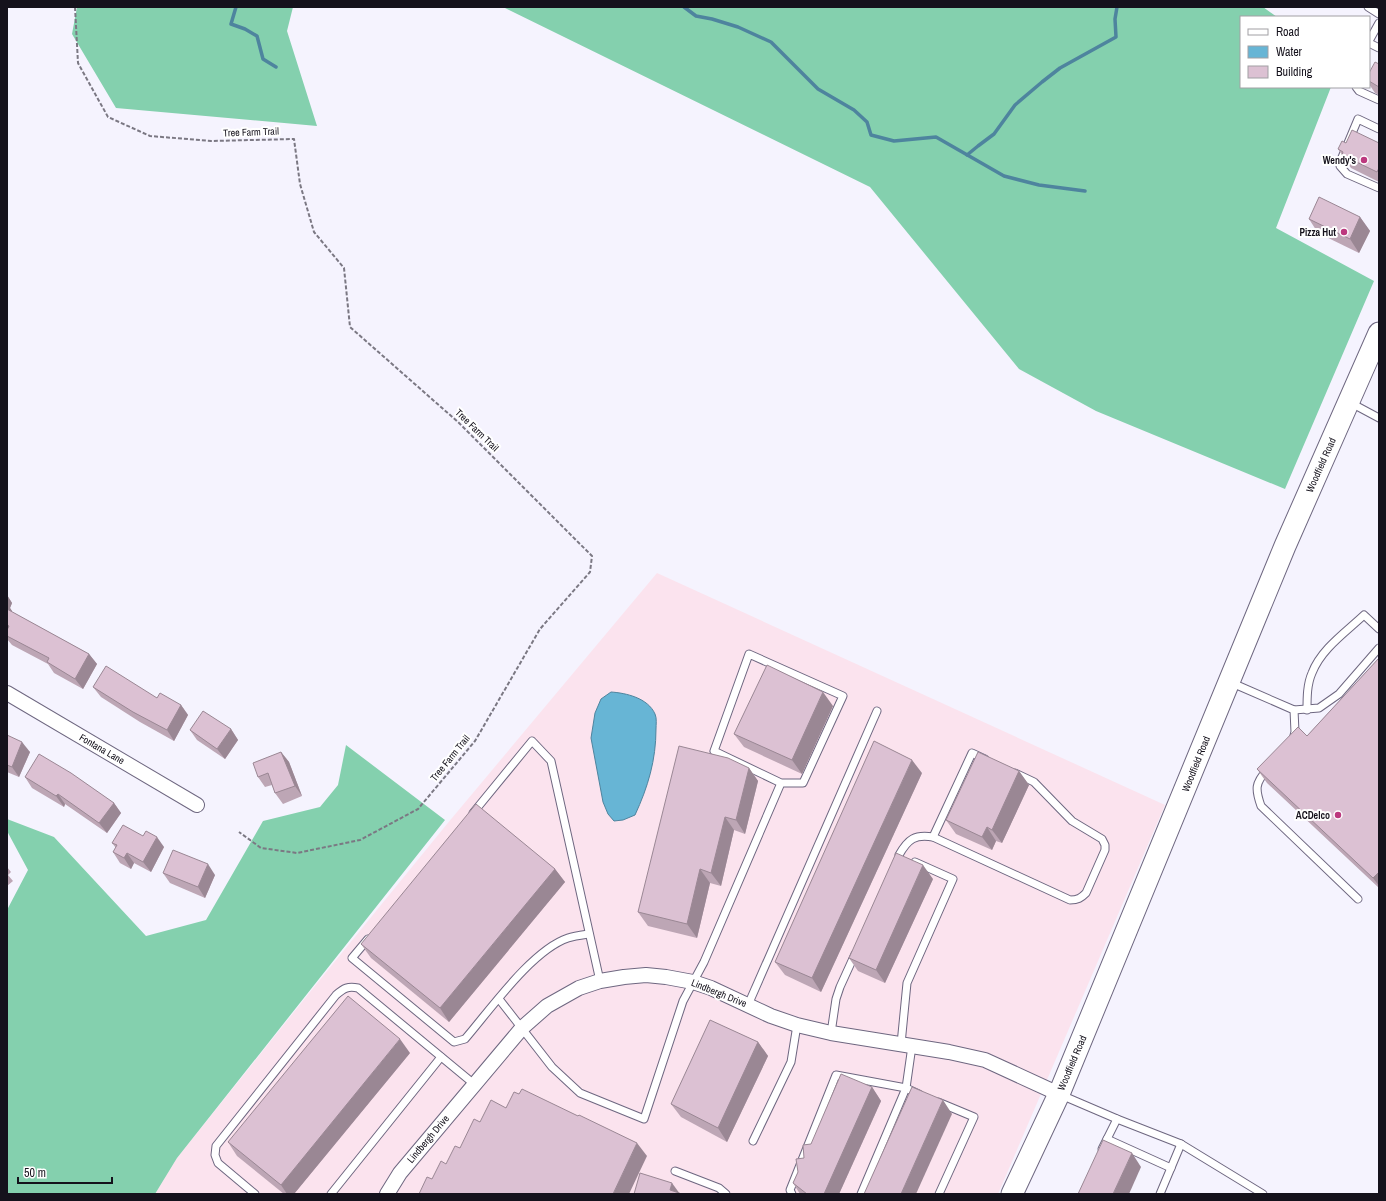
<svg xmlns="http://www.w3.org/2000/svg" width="1386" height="1201" font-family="'Archivo Narrow',sans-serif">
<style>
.industrial{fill:#fbe3ee}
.forest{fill:#84d0ae}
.water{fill:#67b5d5;stroke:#4e849e}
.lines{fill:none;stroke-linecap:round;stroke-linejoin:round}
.stream{stroke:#4e849e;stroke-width:3.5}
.lane-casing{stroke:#6e6780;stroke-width:9}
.street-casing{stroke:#6e6780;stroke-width:16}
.secondary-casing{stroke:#6e6780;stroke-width:23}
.path{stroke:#7b7883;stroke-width:2;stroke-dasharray:4 2;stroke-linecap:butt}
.lane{stroke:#fff;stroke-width:7}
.street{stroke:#fff;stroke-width:14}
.secondary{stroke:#fff;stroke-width:21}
.wall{fill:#bda6b5}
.shaded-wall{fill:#9a8794}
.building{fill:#dcc1d3;stroke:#9a8794}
.poi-dot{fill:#bc387e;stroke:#fff;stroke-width:1.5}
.labels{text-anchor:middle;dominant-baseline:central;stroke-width:4;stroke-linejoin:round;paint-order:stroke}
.street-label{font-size:10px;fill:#15121c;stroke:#fff}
.poi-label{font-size:10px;font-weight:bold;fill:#15121c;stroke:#fff;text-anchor:end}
</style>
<rect width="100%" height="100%" fill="#f5f3fe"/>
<polygon class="industrial" points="657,573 1165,805 998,1194 155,1194 177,1158 310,992 447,824"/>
<g class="forest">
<polygon points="77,7 293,7 287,31 317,126 116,108 72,34"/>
<polygon points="503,7 1263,7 1277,17 1241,17 1241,87 1331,87 1276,228 1374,281 1285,489 1096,411 1019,369 870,187"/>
<polygon points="346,745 445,820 177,1158 155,1194 7,1194 7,910 28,870 7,831 7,819 54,837 146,936 206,920 263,821 320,807 338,785"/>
</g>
<path class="water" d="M611 692C626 693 648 698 655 714 657 718 656 725 656 729 656 760 648 787 635 815L623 820 614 821 608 814 603 802 591 738 595 713 601 699Z"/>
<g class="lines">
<g class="stream">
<polyline points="236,7 231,24 245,29 257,36 263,59 276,67"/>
<polyline points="684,7 696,16 712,19 738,27 771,42 818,89 854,110 867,122 871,135 894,141 936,137 1004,176 1039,185 1085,191"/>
<polyline points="967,155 978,146 994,134 1015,105 1042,82 1060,68 1116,37 1115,19 1117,7"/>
</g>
<defs>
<g id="lane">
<polyline points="1368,7 1379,14"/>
<polyline points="1369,41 1379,23"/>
<polyline points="1369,43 1379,48"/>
<polyline points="1356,87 1359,91 1379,100"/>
<polyline points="1379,129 1358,119 1340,162 1340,166 1347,174 1379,188"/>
<polyline points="1351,403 1379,418"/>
<polyline points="1232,683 1294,710 1295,732 1293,739"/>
<polyline points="1294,710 1319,708 1339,694 1379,648"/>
<path d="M1307 710C1307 698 1307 684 1312 673 1321 649 1346 632 1364 615L1379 629"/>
<path d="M1267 770C1255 783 1255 789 1261 806L1358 899"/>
<polyline points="473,813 532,741 551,761 600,981"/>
<polyline points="933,837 972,753 985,759"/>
<path d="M899 855C908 839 915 834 933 837L1070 900C1078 900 1081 898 1086 893L1105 850V845L1102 839 1072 821 1034 782 1015 773"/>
<path d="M368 939 352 958 454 1042 465 1039C490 1010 532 950 568 938 574 936 582 935 589 934"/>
<polyline points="499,999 552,1067 580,1093 644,1119 683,1001 704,962 781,783 714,751 749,654 843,696 803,783 781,783"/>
<polyline points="748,1005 877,711"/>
<polyline points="831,1033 836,999 840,987 855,954"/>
<polyline points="901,1044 907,983 953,879 915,862"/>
<polyline points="1061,1095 1117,1119 1181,1144 1263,1194"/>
<polyline points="938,1102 974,1117 939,1194"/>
<polyline points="1107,1139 1171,1168"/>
<polyline points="753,1141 791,1062 797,1025"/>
<polyline points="1102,1149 1117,1119"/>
<polyline points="675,1171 719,1188 726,1194"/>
<path d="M255 1194 218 1163 215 1155 216 1146 336 995C344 988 348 986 358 988L474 1084"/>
<polyline points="331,1194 441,1057"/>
<polyline points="792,1194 790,1190 836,1075 906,1088 919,1094"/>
<polyline points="861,1194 906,1088 912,1046"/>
<polyline points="1160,1194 1181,1144"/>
</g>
<g id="street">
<polyline points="7,693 197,805"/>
<polyline points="387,1194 400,1173 522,1028 547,1006 579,988 600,981 624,977 646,975 666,977 693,982 711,988 771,1016 797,1025 831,1033 949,1052 985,1060 1059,1094"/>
</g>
<polyline id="secondary" points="1012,1194 1059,1094 1285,546 1379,333"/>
</defs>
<use href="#lane" class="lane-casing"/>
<use href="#street" class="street-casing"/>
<use href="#secondary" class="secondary-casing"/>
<polyline class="path" points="75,7 78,63 108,117 150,136 211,141 294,139 300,184 314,232 344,268 350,327 458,422 592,556 590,572 540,629 475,741 418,809 360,840 297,853 261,848 239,832"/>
<use href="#lane" class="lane"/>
<use href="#street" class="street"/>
<use href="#secondary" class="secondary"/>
</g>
<g class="wall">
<polygon points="1379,64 1379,95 1375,93 1369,84 1369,73"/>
<polygon points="1346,143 1379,143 1379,182 1351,168 1338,149"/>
<polygon points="1360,217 1370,231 1359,253 1318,233 1309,219"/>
<polygon points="7,595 12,603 10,608 12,611 12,612 89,654 97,664 83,689 54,673 48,664 12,645 7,639"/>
<polygon points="1379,658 1379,888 1267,783 1257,769 1307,736"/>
<polygon points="93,687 157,698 181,705 188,715 174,741 140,722 101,697"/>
<polygon points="833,706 802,774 744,747 734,734"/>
<polygon points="231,729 238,740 225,759 197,740 190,730"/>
<polygon points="7,735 30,752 19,777 7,772"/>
<polygon points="281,752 289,762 302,796 283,804 275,793 272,785 265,787 258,777"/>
<polygon points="749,768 758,781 745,834 734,830 721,886 710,883 697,938 648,926 638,912"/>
<polygon points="1019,771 1029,785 1002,843 996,841 992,850 956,834 946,820"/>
<polygon points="922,773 821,992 785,975 775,962"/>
<polygon points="25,777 114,803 121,813 107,833 65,804 64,807 32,788"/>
<polygon points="143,836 164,847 151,872 134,863 131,869 120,863 113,852 116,848 112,843"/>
<polygon points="7,867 11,872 8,875 13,881 7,886"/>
<polygon points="555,869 565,882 449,1022 371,958 361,944"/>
<polygon points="163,873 215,875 205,898 170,883"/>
<polygon points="933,879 885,983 858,971 849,958"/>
<polygon points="758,1042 768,1056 727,1142 681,1117 671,1104"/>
<polygon points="410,1053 294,1194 284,1194 237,1156 228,1142"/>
<polygon points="872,1087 881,1101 839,1194 800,1194 793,1183 811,1144"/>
</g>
<g class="shaded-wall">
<polygon points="1360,217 1370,231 1359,253 1350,239"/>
<polygon points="7,595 12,603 10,608 12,611 9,617 7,613"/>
<polygon points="89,654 97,664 83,689 75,679"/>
<polygon points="823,692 833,706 802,774 792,760"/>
<polygon points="181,705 188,715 174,741 167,730"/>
<polygon points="231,729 238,740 225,759 217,749"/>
<polygon points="22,742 30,752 19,777 12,767"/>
<polygon points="281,752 289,762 302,796 295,786"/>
<polygon points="912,760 922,773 821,992 812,978"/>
<polygon points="749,768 758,781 745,834 736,820"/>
<polygon points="1019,771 1029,785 1002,843 992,830"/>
<polygon points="58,794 65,804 64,807 56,796"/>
<polygon points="114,803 121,813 107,833 99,823"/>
<polygon points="725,817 734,830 721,886 711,873"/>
<polygon points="987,827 996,841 992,850 982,837"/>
<polygon points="157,837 164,847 151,872 143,862"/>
<polygon points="127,853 134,863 131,869 124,858"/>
<polygon points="208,864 215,875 205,898 198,887"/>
<polygon points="923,865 933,879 885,983 876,970"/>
<polygon points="555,869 565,882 449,1022 440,1008"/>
<polygon points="700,869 710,883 697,938 687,924"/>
<polygon points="1379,872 1379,886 1373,878"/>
<polygon points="400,1039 410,1053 294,1194 287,1194 281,1185"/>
<polygon points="758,1042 768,1056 727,1142 718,1128"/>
<polygon points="872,1087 881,1101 839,1194 824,1194"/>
<polygon points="943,1100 952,1114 916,1194 901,1194"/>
<polygon points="637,1143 647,1156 629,1194 613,1194"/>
<polygon points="1132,1153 1141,1167 1129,1194 1113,1194"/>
<polygon points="672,1183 680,1194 670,1190"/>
</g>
<g class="building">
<polygon points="1375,62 1379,64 1379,87 1369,81 1369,73"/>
<polygon points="1352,130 1379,143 1379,168 1377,172 1342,155 1343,152 1338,149 1342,141 1346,143"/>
<polygon points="1319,197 1360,217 1350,239 1309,219"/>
<polygon points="7,609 89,654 75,679 47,662 49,658 7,636 7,630 9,626 7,625"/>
<polygon points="1379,658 1379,872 1373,878 1257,769 1298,727 1307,736"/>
<polygon points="767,665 823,692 792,760 734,734"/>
<polygon points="106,666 157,698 160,693 181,705 167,730 133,712 93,687"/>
<polygon points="203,711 231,729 217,749 190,730"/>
<polygon points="7,735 22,742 12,767 7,765"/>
<polygon points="874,741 912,760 812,978 775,962"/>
<polygon points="679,746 728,758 749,768 736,820 725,817 711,873 700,869 687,924 638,912"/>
<polygon points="281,752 295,786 275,793 268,773 258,777 253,763"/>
<polygon points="978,752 1019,771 992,830 987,827 982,837 946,820"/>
<polygon points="39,754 71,773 114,803 99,823 58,794 56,796 25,777"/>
<polygon points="476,804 555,869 440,1008 361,944"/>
<polygon points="123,825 143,836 146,831 157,837 143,862 127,853 124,858 113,852 117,845 112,843"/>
<polygon points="173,850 208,864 198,887 163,873"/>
<polygon points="896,853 923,865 876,970 849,958"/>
<polygon points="348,996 400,1039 281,1185 228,1142"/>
<polygon points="710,1020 758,1042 718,1128 671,1104"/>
<polygon points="841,1074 872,1087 824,1194 807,1194 793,1183 798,1172 796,1159 804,1158 803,1145 811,1144"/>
<polygon points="912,1087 943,1100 901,1194 864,1194"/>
<polygon points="522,1089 578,1116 579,1115 637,1143 613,1194 419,1194 427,1177 432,1179 441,1161 446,1164 455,1146 460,1148 474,1119 480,1122 491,1100 506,1108 514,1092 519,1094"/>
<polygon points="1103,1140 1132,1153 1113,1194 1078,1194"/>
<polygon points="640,1173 672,1183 670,1190 682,1194 634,1194"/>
</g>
<g class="poi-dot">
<circle cx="1364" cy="160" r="4"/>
<circle cx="1344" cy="232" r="4"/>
<circle cx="1338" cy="815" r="4"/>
</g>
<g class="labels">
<g class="street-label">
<text transform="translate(251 132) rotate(-2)">Tree Farm Trail</text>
<text transform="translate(477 430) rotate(44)">Tree Farm Trail</text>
<text transform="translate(1321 465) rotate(-66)">Woodfield Road</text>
<text transform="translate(102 749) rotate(30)">Fontana Lane</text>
<text transform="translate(450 758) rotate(-51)">Tree Farm Trail</text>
<text transform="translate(1196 764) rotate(-68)">Woodfield Road</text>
<text transform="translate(719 993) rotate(22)">Lindbergh Drive</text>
<text transform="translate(1072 1063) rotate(-67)">Woodfield Road</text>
<text transform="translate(428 1139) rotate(-50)">Lindbergh Drive</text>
</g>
<g class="poi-label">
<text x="1356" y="160">Wendy's</text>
<text x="1336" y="232">Pizza Hut</text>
<text x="1330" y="815">ACDelco</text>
</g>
</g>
<rect width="1386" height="1201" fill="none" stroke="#15121c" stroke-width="16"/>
<rect x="1240" y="16" width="130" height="72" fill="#ffffff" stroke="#a1a0a4"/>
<rect x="1248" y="29" width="20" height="6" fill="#ffffff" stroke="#a1a0a4"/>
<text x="1276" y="36" font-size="12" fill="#15121c">Road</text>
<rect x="1248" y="46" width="20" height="12" fill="#67b5d5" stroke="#a1a0a4"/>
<text x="1276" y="56" font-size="12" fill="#15121c">Water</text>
<rect x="1248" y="66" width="20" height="12" fill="#dcc1d3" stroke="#a1a0a4"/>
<text x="1276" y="76" font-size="12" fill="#15121c">Building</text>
<path d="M18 1177v6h94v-6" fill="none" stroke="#15121c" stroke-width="2"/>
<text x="24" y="1177" font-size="12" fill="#15121c" stroke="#ffffff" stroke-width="3" paint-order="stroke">50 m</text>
</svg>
